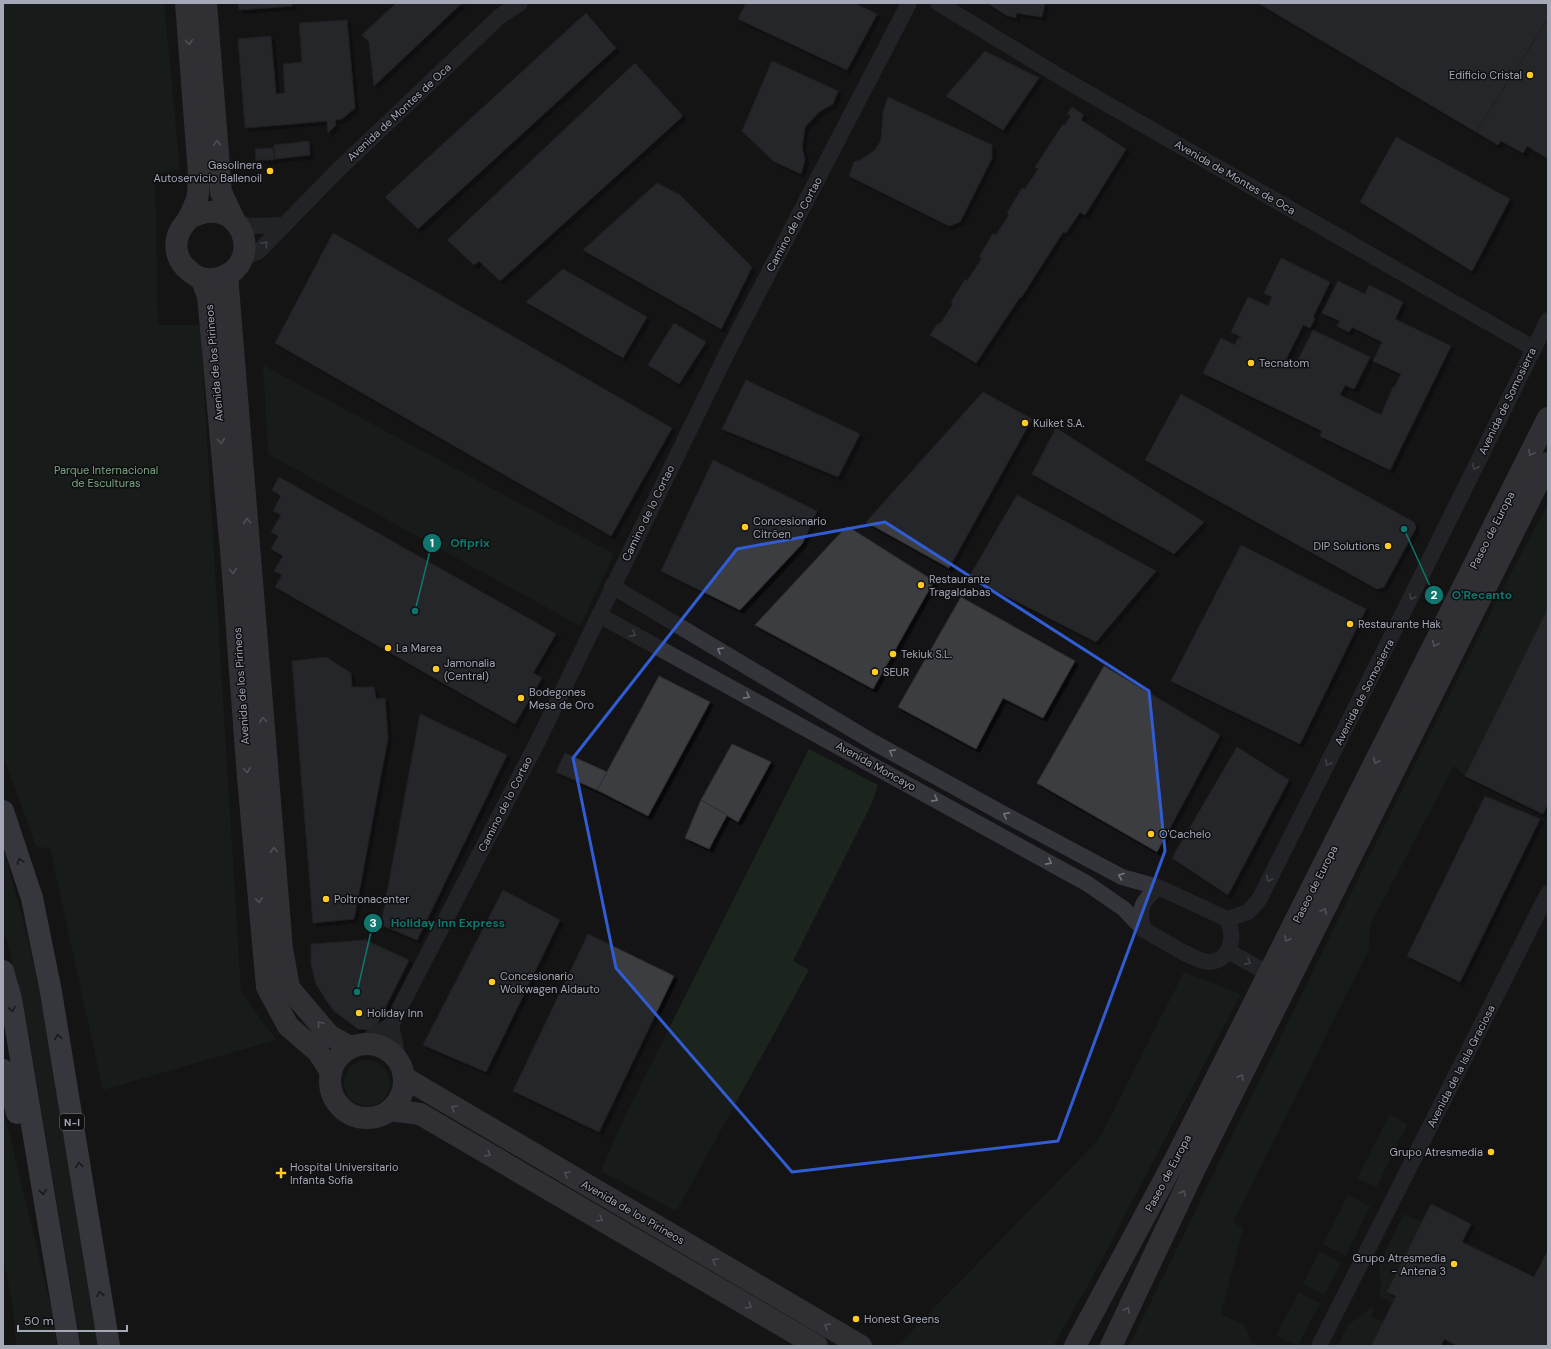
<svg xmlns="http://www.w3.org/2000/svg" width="1551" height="1349" font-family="'DM Sans',sans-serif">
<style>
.green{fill:#1b241d}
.building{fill:#3b3c41;stroke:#2e2e32;filter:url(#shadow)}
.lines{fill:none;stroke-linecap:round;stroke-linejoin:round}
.minor{stroke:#34353b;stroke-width:16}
.primary{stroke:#50515a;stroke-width:22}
.motorway{stroke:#60626d;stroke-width:22}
.oneway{stroke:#9397a4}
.oneway2{stroke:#72747f}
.oneway3{stroke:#1f2023}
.marked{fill:none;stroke:#315cd3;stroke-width:3;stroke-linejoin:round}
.poi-dot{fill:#ffcb23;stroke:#0f0f11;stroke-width:1.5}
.labels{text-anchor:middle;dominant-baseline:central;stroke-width:3;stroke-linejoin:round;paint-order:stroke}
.shield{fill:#0f0f11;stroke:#777a85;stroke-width:1}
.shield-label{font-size:10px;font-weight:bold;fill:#a4a8b7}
.poi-label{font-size:11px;fill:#a4a8b7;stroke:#0f0f11;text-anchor:start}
.street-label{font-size:11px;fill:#a4a8b7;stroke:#0f0f11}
.park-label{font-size:11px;fill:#79a480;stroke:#0f0f11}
.leader{fill:none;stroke:#0f766e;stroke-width:1.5}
.callout-dot{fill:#0f766e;stroke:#0f0f11;stroke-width:1.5}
.mark-label{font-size:12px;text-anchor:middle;font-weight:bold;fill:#fff}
.callout-label{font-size:12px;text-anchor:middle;font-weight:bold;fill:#0f766e;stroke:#0f0f11;stroke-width:3;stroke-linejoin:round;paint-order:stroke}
</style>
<defs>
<filter id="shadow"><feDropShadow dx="3.5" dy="3.5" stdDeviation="0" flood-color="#0009"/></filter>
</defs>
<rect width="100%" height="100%" fill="#141416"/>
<g class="green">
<polygon points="3,3 164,3 180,169 155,174 158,325 200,325 241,992 276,1040 103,1090 50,849 36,846 3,755"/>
<polygon points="263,365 614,554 580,626 268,454"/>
<polygon points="1548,503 1548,608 1465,776 1454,766 1370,925 1369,949 1233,1222 1243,1228 1221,1314 1245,1325 1253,1346 1129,1346 1393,808 1499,596"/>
<polygon points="809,749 878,785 872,803 793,961 809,970 678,1208 674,1210 601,1171 623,1120"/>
<polygon points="3,846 26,932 48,1031 99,1346 81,1346 29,1039 9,947 3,931"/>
<polygon points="1184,972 1241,994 1091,1280 1053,1346 897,1346 1099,1139"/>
<circle cx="367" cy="1083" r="23"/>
<polygon points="3,1107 52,1311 57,1346 16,1346 13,1306 3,1259"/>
<polygon points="1390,1114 1407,1125 1376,1188 1357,1178"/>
<polygon points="1348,1195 1370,1206 1346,1256 1323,1244"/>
<polygon points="1404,1214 1422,1222 1387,1292 1396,1296 1392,1303 1379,1296 1381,1284 1379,1264"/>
<polygon points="1319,1251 1341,1263 1324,1295 1303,1284"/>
<polygon points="1299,1292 1320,1303 1298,1346 1276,1336"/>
<polygon points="1372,1306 1375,1308 1371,1317 1383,1322 1371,1346 1338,1346 1348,1324 1357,1319"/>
</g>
<g class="building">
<polygon points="238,3 292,3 292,6 239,10"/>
<polygon points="396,3 462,3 374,86 369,42 362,35"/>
<polygon points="746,3 854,3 877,14 847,70 738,19"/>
<polygon points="987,3 1045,3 1042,17 1016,13 1016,18 1006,15"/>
<polygon points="1258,3 1548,3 1548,19 1476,132"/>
<polygon points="586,13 616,48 418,229 385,197"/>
<polygon points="1548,19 1548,159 1527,146 1523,153 1501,141 1498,145 1476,132"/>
<polygon points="347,20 355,108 342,119 335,120 336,125 328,133 327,121 245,128 238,39 271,36 276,94 285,93 283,64 302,62 299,23"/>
<polygon points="985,51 1039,78 1003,130 946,96"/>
<polygon points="772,61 838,91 833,104 820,111 805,127 802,147 805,160 801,174 773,161 742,131"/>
<polygon points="635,63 683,116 500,281 479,261 474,265 447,240"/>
<polygon points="888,97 992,145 992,158 960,222 949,226 849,176 854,162 862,159 875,150 881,140 883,112"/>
<polygon points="1072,107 1084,115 1081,120 1126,149 1085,215 1080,212 1066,233 1063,232 1021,298 1020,297 976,363 930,335 938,323 940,324 953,304 951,302 965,279 967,281 982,258 979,257 993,233 996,235 1009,215 1007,213 1022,188 1025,189 1038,169 1035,167 1063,124 1065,125 1071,116 1067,114"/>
<polygon points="1396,137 1510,199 1472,271 1360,202"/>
<polygon points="309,141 310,155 275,159 274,145"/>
<polygon points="273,148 274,160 256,160 255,149"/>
<polygon points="657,183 680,195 752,267 721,329 583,250"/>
<polygon points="333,233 672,428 611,536 275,343"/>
<polygon points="1281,258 1330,282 1313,317 1315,318 1310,328 1303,325 1286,359 1296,364 1313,330 1370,357 1354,389 1345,385 1340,395 1381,415 1393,387 1394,388 1401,374 1373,361 1382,342 1352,327 1349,332 1337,326 1340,321 1322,313 1338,281 1365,294 1369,285 1403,302 1395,319 1451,346 1390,470 1320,436 1322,431 1203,373 1221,338 1235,345 1238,338 1240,339 1241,337 1231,332 1248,297 1268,306 1272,297 1264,293"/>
<polygon points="563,269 647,317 623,358 526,302"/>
<polygon points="674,323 706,342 679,384 648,365"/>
<polygon points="746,380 860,434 838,477 722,429"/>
<polygon points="983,392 1032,419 949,568 866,522"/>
<polygon points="1181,394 1414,522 1416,528 1384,587 1377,589 1145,460"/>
<polygon points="1056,428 1204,522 1174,554 1032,474"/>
<polygon points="713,460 817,511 802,544 740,610 661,571"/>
<polygon points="279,477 556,634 533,673 542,678 515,724 275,587 282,575 274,571 283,556 271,549 278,536 271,532 281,515 273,511 281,496 272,490"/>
<polygon points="1017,495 1156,571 1096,642 969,577"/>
<polygon points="847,526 934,581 873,689 755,625"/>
<polygon points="1241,545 1366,609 1300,744 1171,681"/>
<polygon points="961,597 1075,661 1043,718 1003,698 976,749 898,707"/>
<polygon points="1548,608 1548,803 1543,814 1465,776"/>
<polygon points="326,657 351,673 352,687 374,687 376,699 385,698 388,738 354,919 313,923 292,661"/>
<polygon points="1104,666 1220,735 1157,852 1037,783"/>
<polygon points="659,676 710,702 648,816 597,790"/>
<polygon points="420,714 507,755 417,940 381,925"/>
<polygon points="732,744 771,762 738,822 701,800"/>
<polygon points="1237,747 1289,780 1228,895 1172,858"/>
<polygon points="565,753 607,772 597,790 556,772"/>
<polygon points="1485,796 1540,819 1460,982 1407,956"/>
<polygon points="701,800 727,815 709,849 685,838"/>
<polygon points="503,890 560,920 486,1072 423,1045"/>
<polygon points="588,934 674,976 599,1132 513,1091"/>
<polygon points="365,940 409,960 377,1024 370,1030 358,1029 334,1011 326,1000 316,984 311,964 311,944"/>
<polygon points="1431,1204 1471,1224 1462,1242 1534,1277 1548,1250 1548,1346 1458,1346 1444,1339 1441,1346 1371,1346 1396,1296 1387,1292"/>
</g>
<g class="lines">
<g class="minor">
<polyline points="938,3 1067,81 1533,348"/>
<polyline points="237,223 251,226 283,225"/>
<polyline points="242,258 258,252 336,172 499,17 520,3"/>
<polyline points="612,586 873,742 1000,812 1122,877 1158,887"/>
<polyline points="599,615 1088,884 1124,909 1144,930"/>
<path d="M1158 887 1227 919C1232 930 1234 941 1227 952 1223 958 1216 962 1208 962 1194 961 1158 937 1144 930 1137 908 1142 902 1158 887Z"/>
<polyline points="1227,919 1248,912 1259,900 1404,611 1548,320"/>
<polyline points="1228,951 1269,974"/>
<polyline points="391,1025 398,1058"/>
<polyline points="363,1043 391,1025 538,741 727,353 909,3"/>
<polyline points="1319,1346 1548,893"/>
</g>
<g class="primary">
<path d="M186 3 199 175C198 183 199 192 197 199 194 206 192 213 188 219 186 223 183 225 181 229 174 240 175 256 184 266 189 271 194 276 201 278 208 280 216 279 222 277 265 263 242 189 188 219"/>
<polyline points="206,3 221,192 234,220"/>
<polyline points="227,275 282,949 289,988 329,1035 350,1047"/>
<polyline points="201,278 208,296 210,318 232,562 248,778 267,987 288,1026 318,1052 331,1072"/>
<circle cx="367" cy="1081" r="37"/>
<polyline points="405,1078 861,1346"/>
<polyline points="390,1110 420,1114 817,1346"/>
<polyline points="1075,1346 1177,1156 1548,418"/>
<polyline points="1111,1346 1196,1166 1548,463"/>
</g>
<g class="motorway">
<polyline points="3,811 32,898 51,992 109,1346"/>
<polyline points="3,971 11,999 69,1346"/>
<polyline points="3,1070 10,1087 17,1113"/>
</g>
</g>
<defs><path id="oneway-chevron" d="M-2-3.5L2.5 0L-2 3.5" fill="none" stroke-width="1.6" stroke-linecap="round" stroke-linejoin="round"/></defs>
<g class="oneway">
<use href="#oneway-chevron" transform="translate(189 42) rotate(86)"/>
<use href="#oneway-chevron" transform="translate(217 143) rotate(-95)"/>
<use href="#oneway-chevron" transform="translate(221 441) rotate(85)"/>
<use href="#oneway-chevron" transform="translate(1531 453) rotate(117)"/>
<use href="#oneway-chevron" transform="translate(247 521) rotate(-95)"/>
<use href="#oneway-chevron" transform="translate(233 571) rotate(86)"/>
<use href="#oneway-chevron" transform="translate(1435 644) rotate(117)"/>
<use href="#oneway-chevron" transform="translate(263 720) rotate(-95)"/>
<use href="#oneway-chevron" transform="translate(1376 761) rotate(117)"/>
<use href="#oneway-chevron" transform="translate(247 770) rotate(86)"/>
<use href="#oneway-chevron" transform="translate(274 850) rotate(-95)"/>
<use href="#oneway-chevron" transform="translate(259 900) rotate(85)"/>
<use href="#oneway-chevron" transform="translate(1324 911) rotate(-64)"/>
<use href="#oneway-chevron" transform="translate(1287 939) rotate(117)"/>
<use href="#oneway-chevron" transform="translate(320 1024) rotate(-130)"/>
<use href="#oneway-chevron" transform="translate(1241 1077) rotate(-63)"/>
<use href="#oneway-chevron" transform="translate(454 1108) rotate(-150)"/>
<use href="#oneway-chevron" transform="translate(488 1154) rotate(30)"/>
<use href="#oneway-chevron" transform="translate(567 1174) rotate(-150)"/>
<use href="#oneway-chevron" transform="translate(1183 1193) rotate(-64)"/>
<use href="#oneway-chevron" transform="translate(600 1219) rotate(30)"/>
<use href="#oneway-chevron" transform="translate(715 1261) rotate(-150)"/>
<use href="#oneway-chevron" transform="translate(749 1306) rotate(30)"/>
<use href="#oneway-chevron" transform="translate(1127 1310) rotate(-66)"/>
<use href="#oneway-chevron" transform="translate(827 1326) rotate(-150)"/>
</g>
<g class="oneway2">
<use href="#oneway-chevron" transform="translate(265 244) rotate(-47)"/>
<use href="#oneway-chevron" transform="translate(1475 467) rotate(116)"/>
<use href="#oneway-chevron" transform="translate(1412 597) rotate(116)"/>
<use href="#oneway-chevron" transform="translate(633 634) rotate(29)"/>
<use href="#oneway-chevron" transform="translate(720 650) rotate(-150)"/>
<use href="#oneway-chevron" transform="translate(747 696) rotate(29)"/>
<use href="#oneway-chevron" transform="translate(892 752) rotate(-151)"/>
<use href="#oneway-chevron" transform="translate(1328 763) rotate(117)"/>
<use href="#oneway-chevron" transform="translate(935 799) rotate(29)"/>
<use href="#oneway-chevron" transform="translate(1006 815) rotate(-152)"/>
<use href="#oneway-chevron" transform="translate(1049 862) rotate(29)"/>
<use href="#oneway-chevron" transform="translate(1121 876) rotate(-158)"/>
<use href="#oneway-chevron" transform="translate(1269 879) rotate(117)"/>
<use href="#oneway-chevron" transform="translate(1248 962) rotate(29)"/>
</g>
<g class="oneway3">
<use href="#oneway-chevron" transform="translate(20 861) rotate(-108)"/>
<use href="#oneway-chevron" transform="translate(12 1009) rotate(81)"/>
<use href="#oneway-chevron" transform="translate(58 1037) rotate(-99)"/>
<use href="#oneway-chevron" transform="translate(79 1165) rotate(-99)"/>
<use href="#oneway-chevron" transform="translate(43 1192) rotate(80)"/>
<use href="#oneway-chevron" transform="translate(100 1294) rotate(-99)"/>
</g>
<path d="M0 0H1551V1349H0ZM885 522 1149 691 1165 851 1058 1141 792 1172 616 968 573 758 737 549Z" fill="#141416" fill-opacity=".55" fill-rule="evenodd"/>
<path class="marked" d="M885 522 1149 691 1165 851 1058 1141 792 1172 616 968 573 758 737 549Z"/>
<g class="poi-dot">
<circle cx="1530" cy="75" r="4"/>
<circle cx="270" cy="171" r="4"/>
<circle cx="1251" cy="363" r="4"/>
<circle cx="1025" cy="423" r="4"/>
<circle cx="745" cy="527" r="4"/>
<circle cx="1388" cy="546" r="4"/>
<circle cx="921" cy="585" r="4"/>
<circle cx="1350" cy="624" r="4"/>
<circle cx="388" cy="648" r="4"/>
<circle cx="893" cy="654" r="4"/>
<circle cx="436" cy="669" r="4"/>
<circle cx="875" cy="672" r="4"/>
<circle cx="521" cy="698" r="4"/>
<circle cx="1151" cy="834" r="4"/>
<circle cx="326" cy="899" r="4"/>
<circle cx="492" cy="982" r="4"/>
<circle cx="359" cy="1013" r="4"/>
<circle cx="1491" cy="1152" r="4"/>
<path d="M279 1167h4v4h4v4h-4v4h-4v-4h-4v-4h4z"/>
<circle cx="1454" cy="1264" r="4"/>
<circle cx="856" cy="1319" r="4"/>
</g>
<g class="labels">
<rect class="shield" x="60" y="1114" width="24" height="16" rx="3"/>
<g class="shield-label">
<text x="72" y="1122">N-I</text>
</g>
<g class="poi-label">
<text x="1522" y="75" text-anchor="end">Edificio Cristal</text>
<text x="262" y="165" text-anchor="end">Gasolinera<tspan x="262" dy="13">Autoservicio Ballenoil</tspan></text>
<text x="1259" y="363">Tecnatom</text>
<text x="1033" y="423">Kuiket S.A.</text>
<text x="753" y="521">Concesionario<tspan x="753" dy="13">Citröen</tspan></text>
<text x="1380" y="546" text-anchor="end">DIP Solutions</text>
<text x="929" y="579">Restaurante<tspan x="929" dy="13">Tragaldabas</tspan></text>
<text x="1358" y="624">Restaurante Hak</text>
<text x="396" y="648">La Marea</text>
<text x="901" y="654">Tekiuk S.L.</text>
<text x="444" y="663">Jamonalia<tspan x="444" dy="13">(Central)</tspan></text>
<text x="883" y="672">SEUR</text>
<text x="529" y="692">Bodegones<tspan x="529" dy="13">Mesa de Oro</tspan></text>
<text x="1159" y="834">O'Cachelo</text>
<text x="334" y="899">Poltronacenter</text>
<text x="500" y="976">Concesionario<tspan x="500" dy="13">Wolkwagen Aldauto</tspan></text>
<text x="367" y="1013">Holiday Inn</text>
<text x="1483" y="1152" text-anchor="end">Grupo Atresmedia</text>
<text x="290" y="1167">Hospital Universitario<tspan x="290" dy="13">Infanta Sofía</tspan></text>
<text x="1446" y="1258" text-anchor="end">Grupo Atresmedia<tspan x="1446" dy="13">- Antena 3</tspan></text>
<text x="864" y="1319">Honest Greens</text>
</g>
<g class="street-label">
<text transform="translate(399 112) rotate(-43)">Avenida de Montes de Oca</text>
<text transform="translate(1235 177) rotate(30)">Avenida de Montes de Oca</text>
<text transform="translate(794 224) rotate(-62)">Camino de lo Cortao</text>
<text transform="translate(214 363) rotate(-95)">Avenida de los Pirineos</text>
<text transform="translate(1507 401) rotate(-64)">Avenida de Somosierra</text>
<text transform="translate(648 513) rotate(-64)">Camino de lo Cortao</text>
<text transform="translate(1492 530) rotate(-63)">Paseo de Europa</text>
<text transform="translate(241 686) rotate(-94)">Avenida de los Pirineos</text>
<text transform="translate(1364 692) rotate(-63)">Avenida de Somosierra</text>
<text transform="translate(876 766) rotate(29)">Avenida Moncayo</text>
<text transform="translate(505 804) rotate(-63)">Camino de lo Cortao</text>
<text transform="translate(1315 884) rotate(-63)">Paseo de Europa</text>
<text transform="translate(1461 1066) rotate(-63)">Avenida de la Isla Graciosa</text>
<text transform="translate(1168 1173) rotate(-62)">Paseo de Europa</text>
<text transform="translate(633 1212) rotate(30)">Avenida de los Pirineos</text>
</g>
<g class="park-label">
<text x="106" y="470">Parque Internacional<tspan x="106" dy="13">de Esculturas</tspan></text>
</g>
</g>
<path class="leader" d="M415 611L432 543M1404 529L1434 595M357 992L373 923"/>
<g class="callout-dot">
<circle cx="415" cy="611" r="4"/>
<circle cx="1404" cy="529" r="4"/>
<circle cx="357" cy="992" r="4"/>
<circle cx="432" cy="543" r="10"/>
<circle cx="1434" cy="595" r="10"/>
<circle cx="373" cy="923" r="10"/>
</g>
<g class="mark-label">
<text x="432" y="547">1</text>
<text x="1434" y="599">2</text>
<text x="373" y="927">3</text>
</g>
<g class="callout-label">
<text x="470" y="547">Ofiprix</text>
<text x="1482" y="599">O'Recanto</text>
<text x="448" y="927">Holiday Inn Express</text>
</g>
<rect width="1551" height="1349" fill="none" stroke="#a4a8b7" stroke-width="8"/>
<path d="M18 1325v6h109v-6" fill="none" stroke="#a4a8b7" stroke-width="2"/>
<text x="24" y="1325" font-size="12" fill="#a4a8b7" stroke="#0f0f11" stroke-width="3" paint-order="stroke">50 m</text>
</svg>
